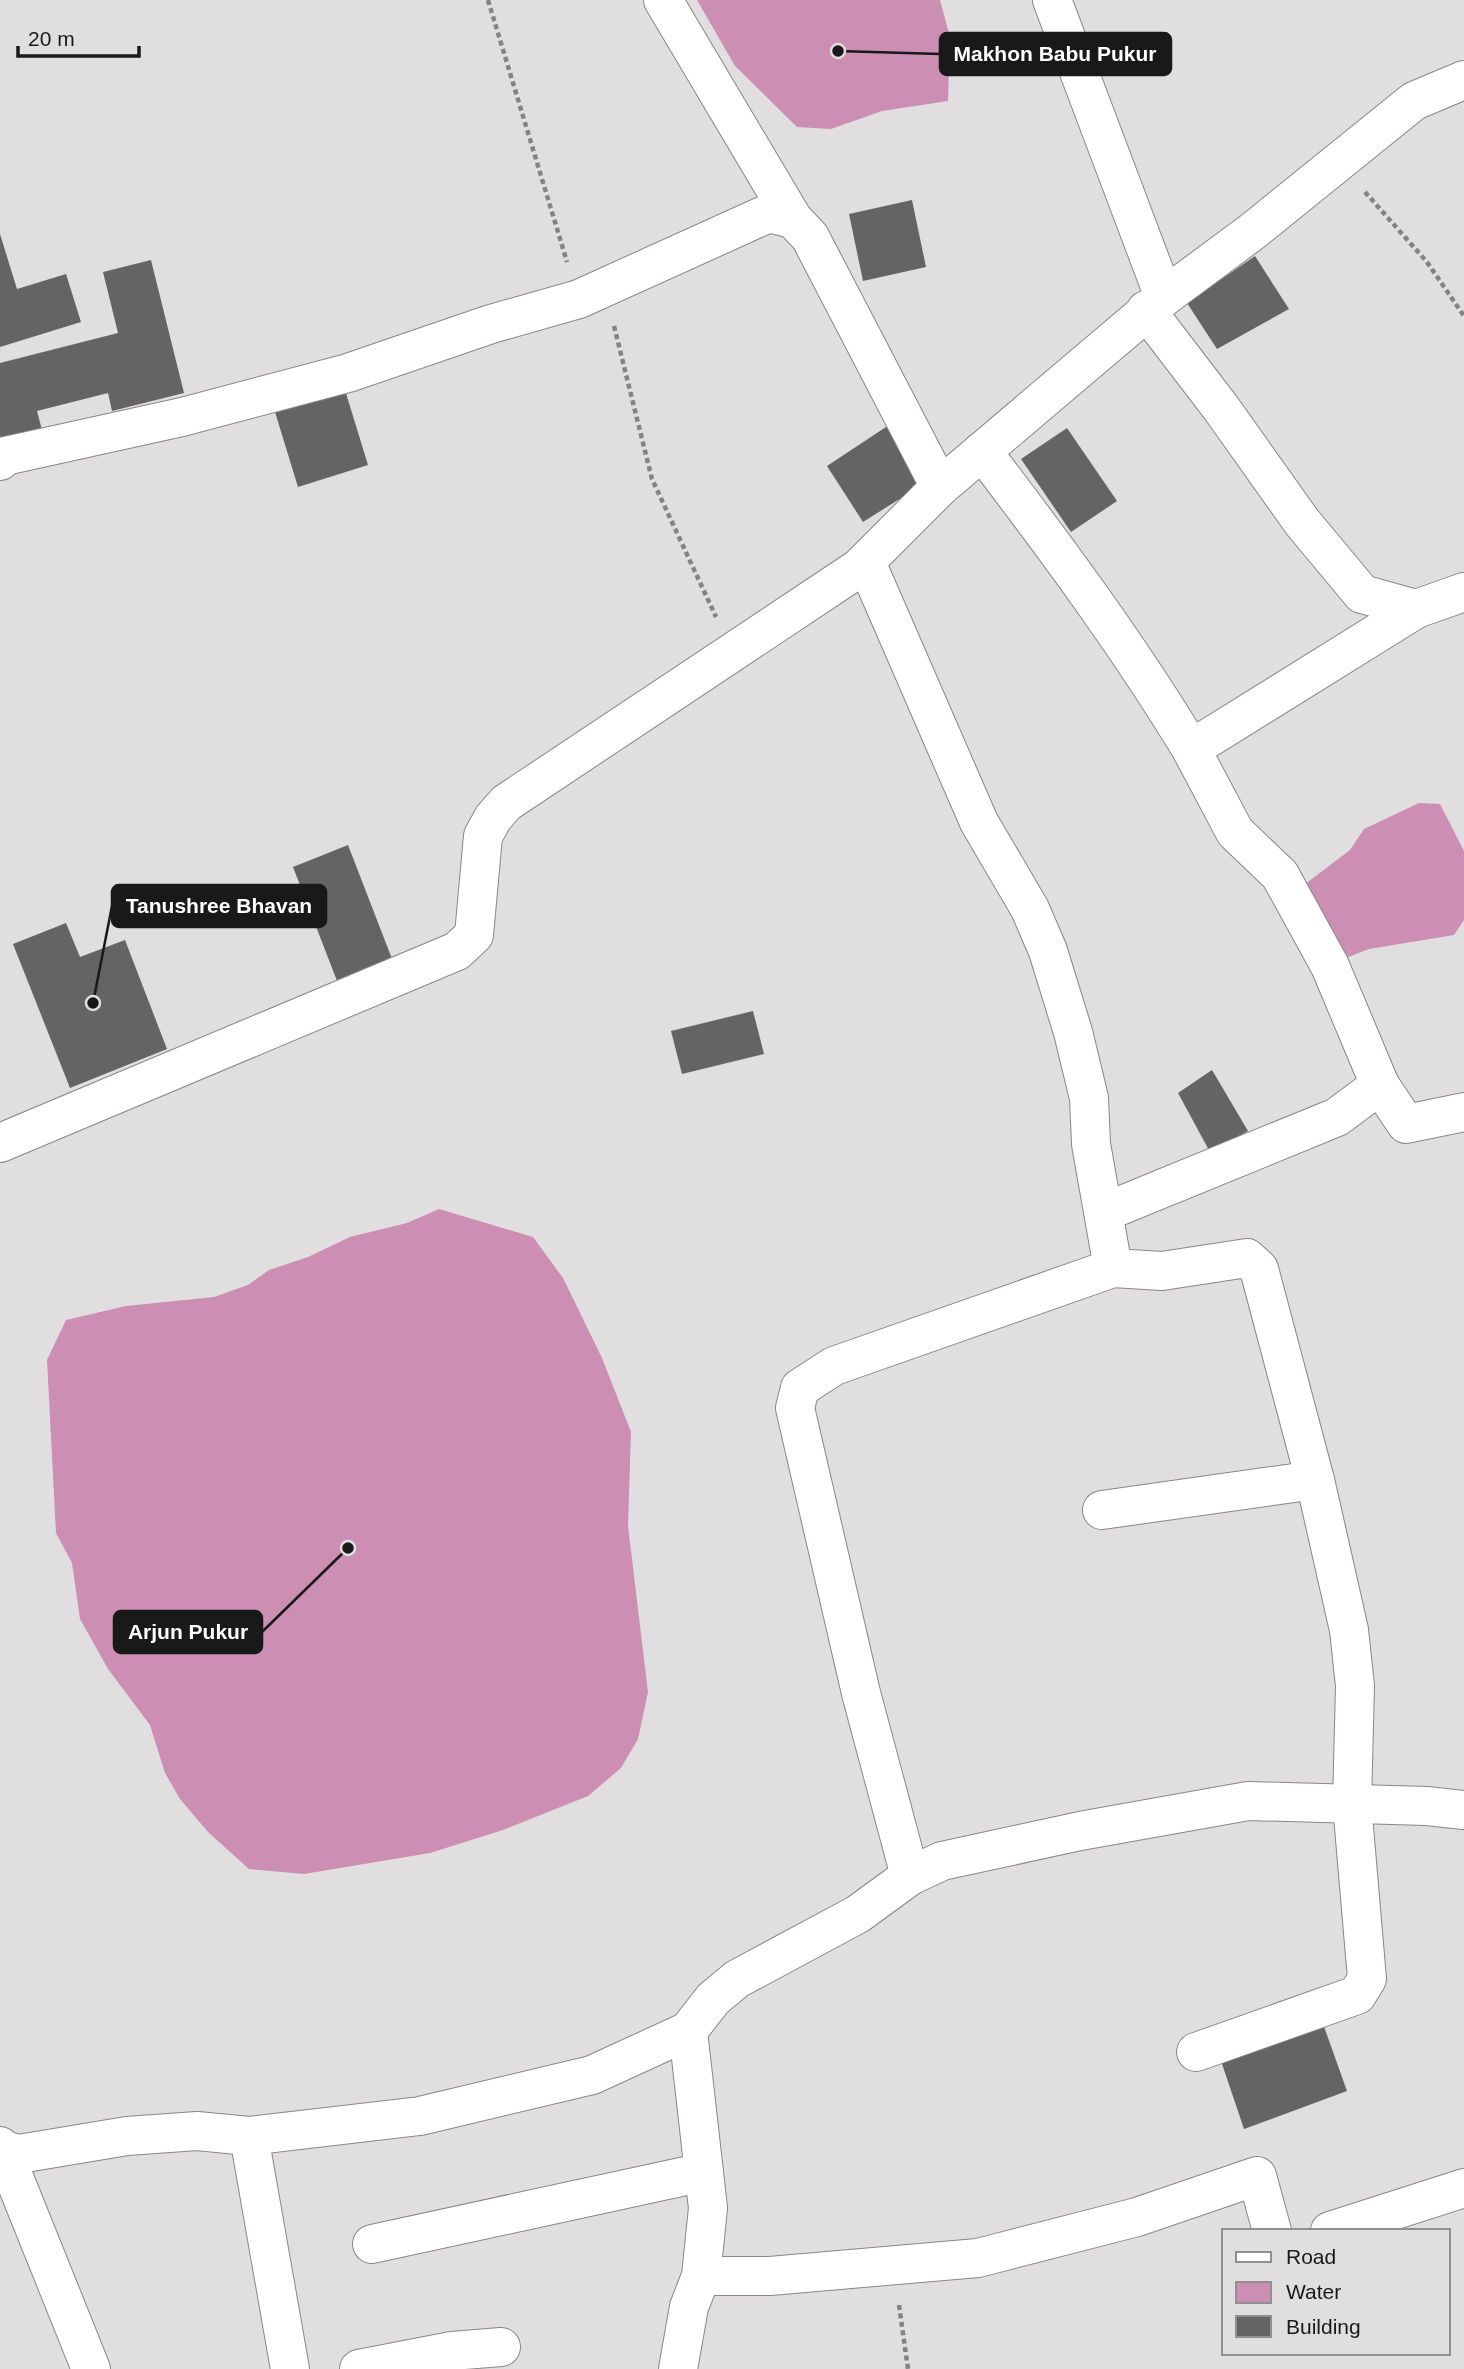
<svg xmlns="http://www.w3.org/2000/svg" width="1464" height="2369" font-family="Helvetica,sans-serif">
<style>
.water{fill:#cc8eb3}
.building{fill:#656364}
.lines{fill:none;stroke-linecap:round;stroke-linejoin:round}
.minor-casing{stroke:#898688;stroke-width:40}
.path{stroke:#848284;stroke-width:4.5;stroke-dasharray:5 3.5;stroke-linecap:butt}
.minor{stroke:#fff;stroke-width:38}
.leader{fill:none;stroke:#1a191a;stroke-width:2.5}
.callout-dot{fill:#1a191a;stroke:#e1dee0;stroke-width:2.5}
.callout{fill:#1a191a;stroke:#1a191a;stroke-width:2.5}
.callout-label{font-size:21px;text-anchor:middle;font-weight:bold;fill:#fff}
</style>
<rect width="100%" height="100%" fill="#e1dee0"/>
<g class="water">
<polygon points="697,0 940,0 950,37 948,101 882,111 831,129 797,127 735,66"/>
<polygon points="1419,803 1440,804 1464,851 1464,920 1454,935 1369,949 1338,961 1300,888 1350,850 1364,829"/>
<polygon points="439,1209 533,1237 563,1278 602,1358 631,1432 628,1526 648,1692 638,1739 621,1768 588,1796 503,1830 430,1853 304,1874 249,1869 208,1832 180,1799 165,1773 150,1725 108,1669 80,1619 72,1563 56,1533 47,1360 66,1320 126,1306 214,1297 248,1285 269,1270 308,1257 350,1237 407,1223"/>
</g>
<g class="building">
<polygon points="912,200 926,267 863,281 849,214"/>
<polygon points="0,234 17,289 66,274 81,322 0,347"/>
<polygon points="1255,256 1289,309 1217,349 1187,303"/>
<polygon points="151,260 184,393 112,411 108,393 37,411 42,430 0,442 0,363 118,333 103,272"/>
<polygon points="345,390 368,465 298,487 275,412"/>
<polygon points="889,425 925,483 863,522 827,466"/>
<polygon points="1067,428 1117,501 1071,532 1021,459"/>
<polygon points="348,845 394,964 339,986 293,867"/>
<polygon points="66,923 80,957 125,940 167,1049 70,1088 13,944"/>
<polygon points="753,1011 764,1054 682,1074 671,1031"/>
<polygon points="1212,1070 1248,1131 1210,1152 1178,1093"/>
<polygon points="1322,2021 1347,2091 1244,2129 1220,2058"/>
</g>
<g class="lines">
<defs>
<g id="minor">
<polyline points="663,0 793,219"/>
<polyline points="1164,297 1253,231 1414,101 1464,80"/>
<polyline points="1146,310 1221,408 1302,522 1362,594 1416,609 1464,592"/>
<path d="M982 451C1056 548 1128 645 1191 749"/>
<polyline points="0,461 5,456 182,417 348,373 491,324 579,299 769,213 793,219 810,237 940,487"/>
<polyline points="866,562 979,822 1030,909 1048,951 1073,1032 1089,1098 1091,1144 1113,1268 834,1366 800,1388 795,1408 861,1693 910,1876"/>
<polyline points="1380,1085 1406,1124 1464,1112"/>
<polyline points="0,1143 457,951 474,935 483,836 493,818 506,803 859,568 940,487 1164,297 1052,0"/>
<polyline points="1105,1212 1337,1117 1380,1085 1330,966 1280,875 1235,832 1191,749 1416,609"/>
<polyline points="1113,1268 1162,1271 1247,1258 1259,1269 1315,1480 1349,1630 1355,1686 1352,1804 1367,1979 1357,1995 1196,2052"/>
<polyline points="1102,1510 1315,1480"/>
<polyline points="249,2136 290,2369"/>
<polyline points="0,2146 3,2150 19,2154 127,2136 197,2131 249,2136 420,2116 592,2075 688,2031 713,1999 737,1979 858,1914 910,1876 942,1861 1080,1831 1248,1801 1427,1806 1464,1810"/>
<polyline points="3,2150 91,2369"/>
<polyline points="1330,2231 1464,2188"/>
<polyline points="372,2244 704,2172"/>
<polyline points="701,2276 770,2276 978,2258 1137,2217 1257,2176 1272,2231"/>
<polyline points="359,2369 452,2351 501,2347"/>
<polyline points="678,2369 689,2307 701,2276 708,2208 688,2031"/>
</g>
</defs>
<use href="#minor" class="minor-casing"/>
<g class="path">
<polyline points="488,0 567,262"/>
<polyline points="1365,192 1427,262 1464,316"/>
<polyline points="614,326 652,479 716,617"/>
<polyline points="899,2305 908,2369"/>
</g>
<use href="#minor" class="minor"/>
</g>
<path class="leader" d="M838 51L940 54M93 1003L112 906M348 1548L262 1632"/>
<g class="callout-dot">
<circle cx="838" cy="51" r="7"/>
<circle cx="93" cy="1003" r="7"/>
<circle cx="348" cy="1548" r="7"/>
</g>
<g class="callout">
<rect x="940" y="33" width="231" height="42" rx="7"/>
<rect x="112" y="885" width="214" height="42" rx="7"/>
<rect x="114" y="1611" width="148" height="42" rx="7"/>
</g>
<g class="callout-label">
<text x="1055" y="61">Makhon Babu Pukur</text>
<text x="219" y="913">Tanushree Bhavan</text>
<text x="188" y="1639">Arjun Pukur</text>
</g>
<rect x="1222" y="2229" width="228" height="126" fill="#e1dee0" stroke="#918f91" stroke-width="2"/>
<rect x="1236" y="2252" width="35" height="10" fill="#ffffff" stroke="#918f91" stroke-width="2"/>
<text x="1286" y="2264" font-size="21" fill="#1a191a">Road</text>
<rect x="1236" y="2282" width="35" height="21" fill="#cc8eb3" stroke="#918f91" stroke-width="2"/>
<text x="1286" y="2299" font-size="21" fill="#1a191a">Water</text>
<rect x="1236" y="2316" width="35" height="21" fill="#656364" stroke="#918f91" stroke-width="2"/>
<text x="1286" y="2334" font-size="21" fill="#1a191a">Building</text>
<path d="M18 46v10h121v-10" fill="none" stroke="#1a191a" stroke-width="3.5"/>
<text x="28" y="46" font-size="21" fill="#1a191a" stroke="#e1dee0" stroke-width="5" paint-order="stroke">20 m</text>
</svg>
